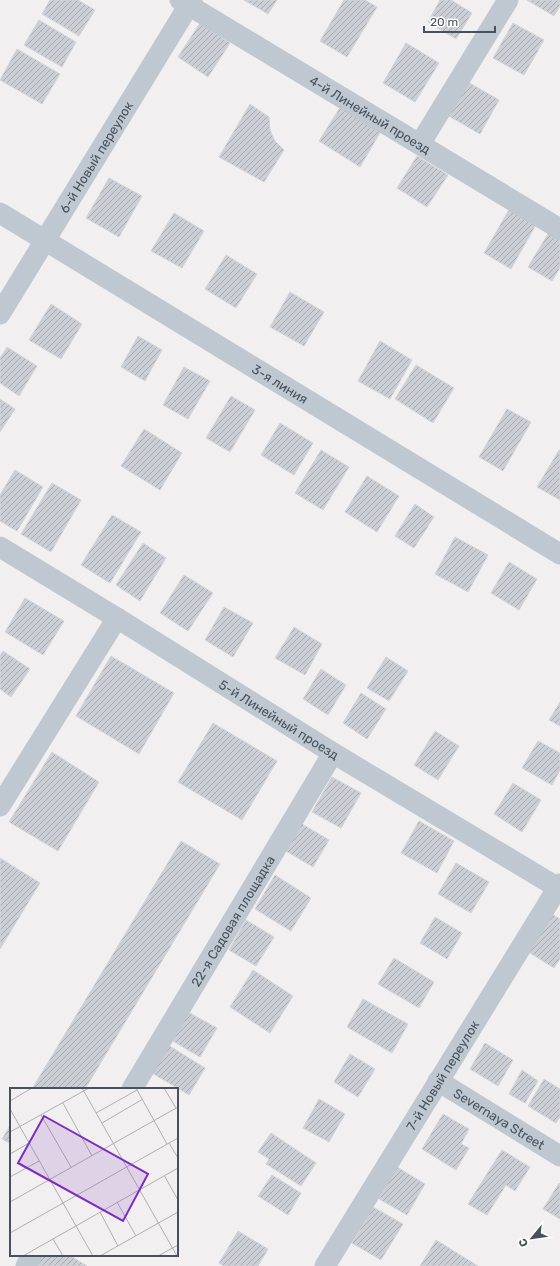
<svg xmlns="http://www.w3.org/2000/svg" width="560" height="1266" font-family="Rubik,sans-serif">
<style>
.building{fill:url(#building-hatch);stroke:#d3d5db}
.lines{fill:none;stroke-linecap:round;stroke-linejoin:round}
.street{stroke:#bfc8d1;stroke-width:21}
.labels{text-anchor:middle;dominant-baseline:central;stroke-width:3;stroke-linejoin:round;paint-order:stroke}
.street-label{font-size:13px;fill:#46515d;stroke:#fff}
.inset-road{fill:none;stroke:#adb0b5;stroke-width:1}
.view{fill:#7b2cbf;fill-opacity:0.15;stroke:#7b2cbf;stroke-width:2}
.inset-edge{fill:none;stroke:#46515d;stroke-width:2}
</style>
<defs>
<pattern id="building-hatch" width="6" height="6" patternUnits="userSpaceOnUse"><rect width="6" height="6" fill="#cbced4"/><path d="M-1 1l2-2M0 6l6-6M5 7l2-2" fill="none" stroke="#a7aaaf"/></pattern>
</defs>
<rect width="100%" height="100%" fill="#f1efef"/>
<g class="building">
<polygon points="50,0 78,0 95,10 79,36 42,14"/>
<polygon points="244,0 277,0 268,14"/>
<polygon points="344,0 365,0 377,7 347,57 320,41"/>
<polygon points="440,0 451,0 472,13 456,39 428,22"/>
<polygon points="527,0 560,0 560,6 554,16"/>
<polygon points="39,20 76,42 62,67 24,45"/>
<polygon points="200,23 230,43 208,77 178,57"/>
<polygon points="513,23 544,40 524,75 493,58"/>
<polygon points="406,43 439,63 415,102 383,83"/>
<polygon points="17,49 60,74 42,104 0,80"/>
<polygon points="466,81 499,100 480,134 447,115"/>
<polygon points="250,104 269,117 270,130 275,141 284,150 264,182 219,157"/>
<polygon points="341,106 381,131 360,167 319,141"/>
<polygon points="417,156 448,175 427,207 397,188"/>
<polygon points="109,178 142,196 119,237 86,218"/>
<polygon points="510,208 537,223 511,269 484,253"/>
<polygon points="174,213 204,231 182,268 151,251"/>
<polygon points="549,232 560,238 560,268 552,281 528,267"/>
<polygon points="226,255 257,274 236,308 205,289"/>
<polygon points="290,292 324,312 304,346 270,327"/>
<polygon points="51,304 82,324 61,359 29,340"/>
<polygon points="138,336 162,350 145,381 121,367"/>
<polygon points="380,341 412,360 390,399 358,381"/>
<polygon points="7,347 37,366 19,396 0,383 0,358"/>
<polygon points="416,365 454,388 433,423 395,399"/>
<polygon points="184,367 210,381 188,419 163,405"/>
<polygon points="231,396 255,410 230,452 206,438"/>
<polygon points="0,399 15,409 0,432"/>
<polygon points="507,409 531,422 503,471 479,457"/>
<polygon points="280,423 313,443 294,475 261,455"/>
<polygon points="144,429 182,453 160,490 121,466"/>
<polygon points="321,450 349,467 323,510 295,493"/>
<polygon points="559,450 560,450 560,500 537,487"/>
<polygon points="15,470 43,487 17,531 0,521 0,495"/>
<polygon points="367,476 399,496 377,532 345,512"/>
<polygon points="52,483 81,500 51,552 21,534"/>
<polygon points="415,504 434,517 414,548 395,536"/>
<polygon points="112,515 141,532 110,583 81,565"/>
<polygon points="455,537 488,555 468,592 435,574"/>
<polygon points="143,543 166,558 140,601 116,585"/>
<polygon points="509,562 537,579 519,610 491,593"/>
<polygon points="184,575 213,593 188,631 160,613"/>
<polygon points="25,598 64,621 43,655 5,632"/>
<polygon points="224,607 253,623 233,657 205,640"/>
<polygon points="294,627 322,644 305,675 275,658"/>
<polygon points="3,651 30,669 11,697 0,689 0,655"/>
<polygon points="111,656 174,693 139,754 76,716"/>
<polygon points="386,657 408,671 389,701 367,688"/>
<polygon points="321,669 346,685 328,715 303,699"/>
<polygon points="361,693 386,709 367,739 343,723"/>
<polygon points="560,702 560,726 549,720"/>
<polygon points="213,723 277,761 242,820 178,782"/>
<polygon points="435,731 459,746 438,780 414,765"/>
<polygon points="538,741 560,753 560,770 552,785 522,768"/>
<polygon points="52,752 99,782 58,851 9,822"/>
<polygon points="332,777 361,793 341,828 312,812"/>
<polygon points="513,783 541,800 522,832 494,814"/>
<polygon points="419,821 454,841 437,873 401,853"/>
<polygon points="302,824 329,840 313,867 286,851"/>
<polygon points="181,841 220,864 85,1089 32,1089"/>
<polygon points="0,858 40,883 0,949"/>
<polygon points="456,863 489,882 471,913 438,894"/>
<polygon points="275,875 311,898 291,931 255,909"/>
<polygon points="550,913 560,919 560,959 554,968 527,951"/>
<polygon points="435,917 462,933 447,959 420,943"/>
<polygon points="246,920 274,937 256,966 229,950"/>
<polygon points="394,958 434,982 419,1008 378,984"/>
<polygon points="253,970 293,996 270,1033 230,1007"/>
<polygon points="363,999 408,1024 392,1053 347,1027"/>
<polygon points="188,1012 217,1028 200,1057 171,1040"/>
<polygon points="485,1043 513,1060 498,1086 470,1069"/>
<polygon points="168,1045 205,1068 189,1095 152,1073"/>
<polygon points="350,1054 375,1069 358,1097 334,1082"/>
<polygon points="522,1070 538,1081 525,1103 509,1094"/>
<polygon points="544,1079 560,1089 560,1117 556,1123 528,1106"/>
<polygon points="319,1099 345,1114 329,1142 303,1128"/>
<polygon points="443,1114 469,1129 461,1144 469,1148 456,1170 422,1149"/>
<polygon points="11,1124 11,1144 2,1139"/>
<polygon points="271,1133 316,1163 301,1186 266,1164 269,1159 258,1152"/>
<polygon points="502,1150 530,1167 515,1191 506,1185 487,1215 468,1204"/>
<polygon points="397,1167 425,1184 407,1215 379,1199"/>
<polygon points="272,1175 301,1193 288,1215 258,1196"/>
<polygon points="559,1183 560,1184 560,1219 543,1209"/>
<polygon points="373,1207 403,1224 381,1260 352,1243"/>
<polygon points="238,1231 268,1249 258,1266 224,1266 219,1263"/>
<polygon points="436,1240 478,1266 420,1266"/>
<polygon points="42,1255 69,1255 87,1266 35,1266"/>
</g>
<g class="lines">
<g class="street">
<path id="s1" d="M180 0 560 229"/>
<polyline points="420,144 508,0"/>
<path id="s2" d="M0 213 560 554"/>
<path id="s3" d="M0 314 192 0"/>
<path id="s4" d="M0 547 117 618 333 753 560 889"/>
<polyline points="0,806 117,618"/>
<path id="s5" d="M438 1081 560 1156"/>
<path id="s6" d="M132 1089 333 753"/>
<polyline points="26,1266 32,1255"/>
<path id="s7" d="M325 1266 560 884"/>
</g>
</g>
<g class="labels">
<g class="street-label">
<text stroke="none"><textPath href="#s1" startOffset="222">4-й Линейный проезд</textPath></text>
<text stroke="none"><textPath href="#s3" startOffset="184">6-й Новый переулок</textPath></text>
<text stroke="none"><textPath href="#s2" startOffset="328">3-я линия</textPath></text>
<text stroke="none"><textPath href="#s4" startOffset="328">5-й Линейный проезд</textPath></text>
<text stroke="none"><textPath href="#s6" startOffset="196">22-я Садовая площадка</textPath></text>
<text stroke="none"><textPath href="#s7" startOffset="224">7-й Новый переулок</textPath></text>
<text stroke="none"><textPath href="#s5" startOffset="72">Severnaya Street</textPath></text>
</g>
</g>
<g transform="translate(10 1088)">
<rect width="168" height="168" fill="#f1efef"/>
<path class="inset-road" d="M72 0 167 168M126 0 157 56M154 0 166 20M0 13 22 0M53 15 82 68M0 21 83 168M86 25 127 2M31 27 61 79M92 35 133 11M0 44 79 0M159 55 168 70M0 66 19 55M154 87 168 112M0 89 29 73M0 114 168 19M107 114 126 148M90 124 108 158M0 145 168 50M43 151 53 168M13 168 168 80M90 168 168 124M148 168 168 157"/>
<path class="view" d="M34 28 138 86 113 133 8 75Z"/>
<rect width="168" height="168" class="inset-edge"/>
</g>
<g transform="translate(532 1238) rotate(241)" stroke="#ffffff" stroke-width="3" paint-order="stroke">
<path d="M0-3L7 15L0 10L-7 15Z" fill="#46515d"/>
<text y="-6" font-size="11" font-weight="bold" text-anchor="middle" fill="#46515d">С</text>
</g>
<path d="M424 26v6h71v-6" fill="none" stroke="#46515d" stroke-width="2"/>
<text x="430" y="26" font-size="12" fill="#46515d" stroke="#ffffff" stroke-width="3" paint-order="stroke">20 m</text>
</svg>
